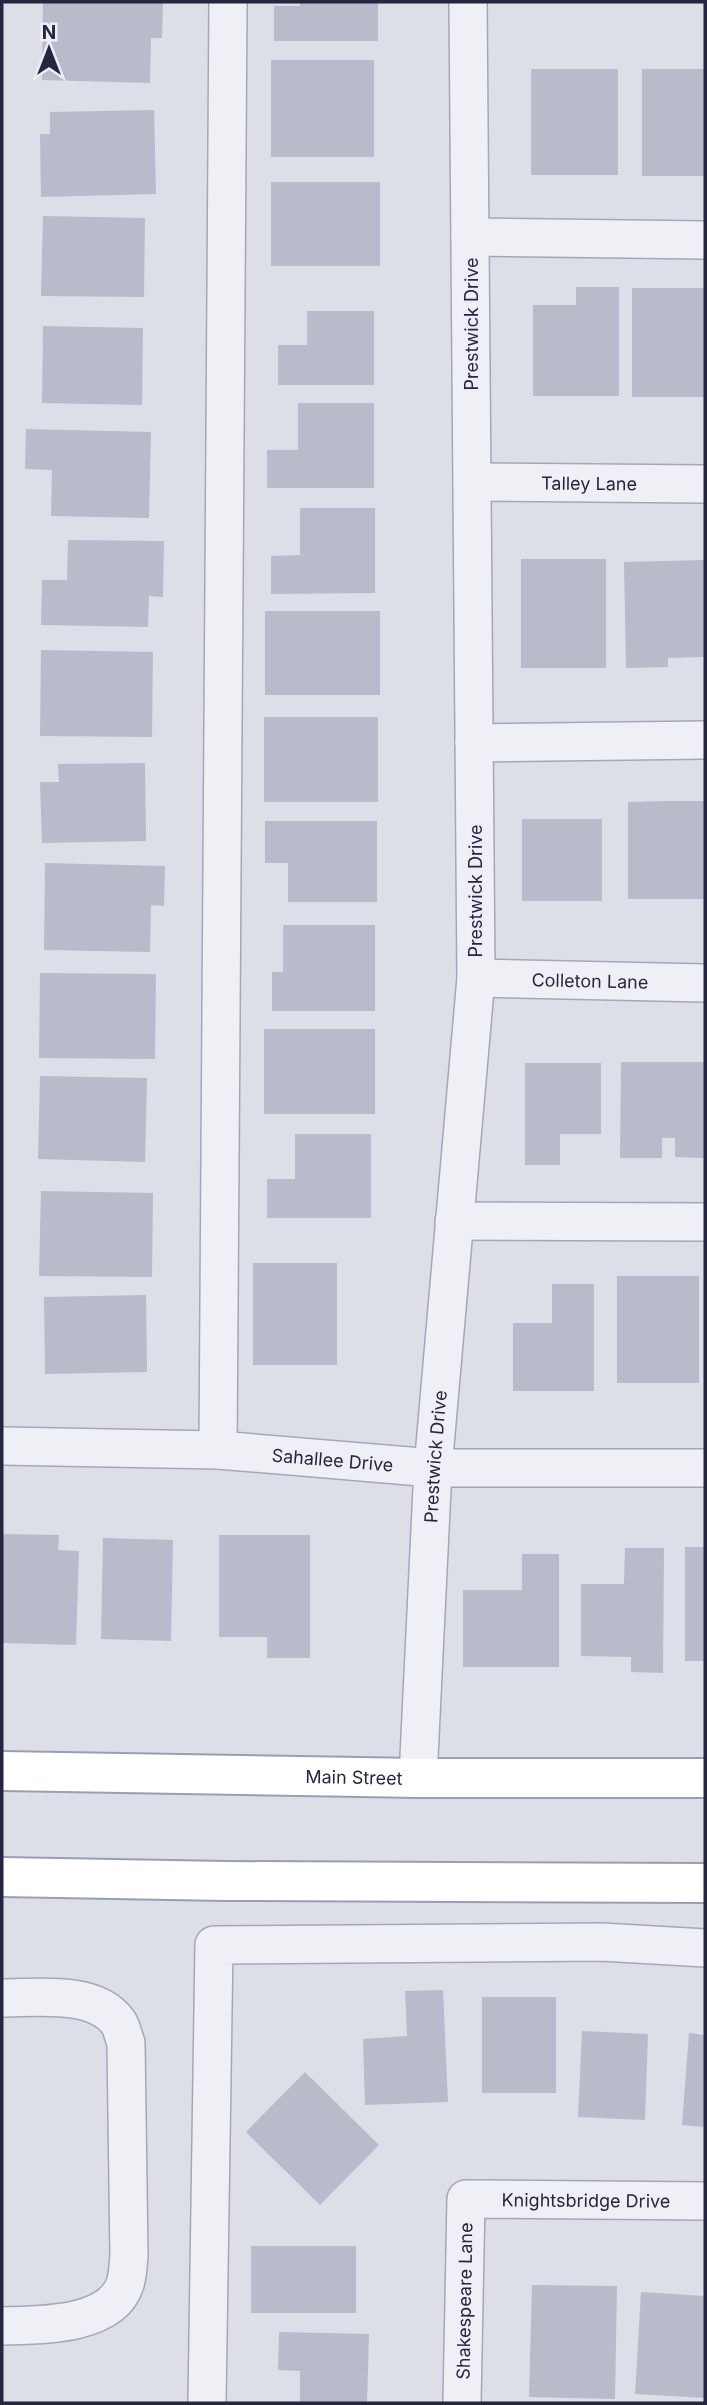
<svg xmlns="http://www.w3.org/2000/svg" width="707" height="2405" font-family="Inter,sans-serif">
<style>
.building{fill:#b9bbcb}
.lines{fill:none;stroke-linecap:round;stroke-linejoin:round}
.minor-casing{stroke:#a5a7b6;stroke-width:40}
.major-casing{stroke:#9a9eb5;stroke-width:42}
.minor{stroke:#eff0f6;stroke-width:37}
.major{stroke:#fff;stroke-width:38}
.labels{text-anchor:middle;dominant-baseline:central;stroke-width:5;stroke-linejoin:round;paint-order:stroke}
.street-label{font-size:18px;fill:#252740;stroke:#ecedf6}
</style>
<rect width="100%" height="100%" fill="#dcdee8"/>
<g class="building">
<polygon points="43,2 163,2 162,38 151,38 150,83 42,80"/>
<polygon points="300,2 378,2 378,41 274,41 274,6 300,6"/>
<rect x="271" y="60" width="103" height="97"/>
<rect x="531" y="69" width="87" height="106"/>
<rect x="642" y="69" width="63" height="107"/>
<polygon points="154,110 156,194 41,197 40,134 50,134 50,112"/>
<rect x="271" y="182" width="109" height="84"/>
<polygon points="43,216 145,218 144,297 41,296"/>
<polygon points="576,287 619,287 619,396 533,396 533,305 576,305"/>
<rect x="632" y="288" width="73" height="109"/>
<polygon points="307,311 374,311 374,385 278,385 278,345 307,345"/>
<polygon points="43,326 143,328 142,405 42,403"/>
<polygon points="298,403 374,403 374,488 267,488 267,450 298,450"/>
<polygon points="26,429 151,432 149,518 51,516 52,470 25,469"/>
<polygon points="300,508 375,508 375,593 271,594 271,556 300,555"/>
<polygon points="68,540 164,541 163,597 149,596 148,627 41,625 42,580 67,580"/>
<rect x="521" y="559" width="85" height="109"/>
<polygon points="705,560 705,657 668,658 668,667 626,668 624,562"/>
<rect x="265" y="611" width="115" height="84"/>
<polygon points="41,650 153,652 152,737 40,736"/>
<rect x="264" y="717" width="114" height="85"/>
<polygon points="145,763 146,841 42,843 40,782 59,782 58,764"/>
<polygon points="670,801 705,801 705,899 628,899 628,802"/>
<rect x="522" y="819" width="80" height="82"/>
<polygon points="265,821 377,821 377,902 288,902 288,863 265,863"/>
<polygon points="45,863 165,866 164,906 151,905 150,952 44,950"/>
<polygon points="283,925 375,925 375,1011 272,1011 272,972 283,972"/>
<polygon points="40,973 156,974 155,1059 39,1058"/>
<rect x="264" y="1029" width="111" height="85"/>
<polygon points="621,1062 704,1062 704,1158 675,1157 675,1138 662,1138 662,1158 620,1158"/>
<polygon points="525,1063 601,1063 601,1134 560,1134 560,1165 525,1165"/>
<polygon points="40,1076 147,1078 145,1162 38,1159"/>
<polygon points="295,1134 371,1134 371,1218 267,1218 267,1179 295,1179"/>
<polygon points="41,1191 153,1193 152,1277 39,1276"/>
<rect x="253" y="1263" width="84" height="102"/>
<rect x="617" y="1276" width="82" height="107"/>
<polygon points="552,1284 594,1284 594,1391 513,1391 513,1323 552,1323"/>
<polygon points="146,1295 147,1372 45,1374 44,1297"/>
<polygon points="2,1534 59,1535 58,1550 79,1551 76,1645 2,1643"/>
<polygon points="219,1535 310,1535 310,1658 267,1658 267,1637 219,1637"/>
<polygon points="103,1538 173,1540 171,1641 101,1639"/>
<rect x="685" y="1547" width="20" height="114"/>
<polygon points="625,1548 664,1548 663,1673 631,1672 631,1657 581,1656 581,1584 624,1584"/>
<polygon points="522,1554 559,1554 559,1667 463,1667 463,1590 522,1590"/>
<polygon points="443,1990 448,2102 365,2105 363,2039 407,2036 405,1991"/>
<rect x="482" y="1997" width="74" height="96"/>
<polygon points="582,2031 648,2034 645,2120 578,2117"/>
<polygon points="689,2033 705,2035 705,2127 682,2125"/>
<polygon points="305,2072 379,2145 320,2205 246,2132"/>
<rect x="251" y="2246" width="105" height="67"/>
<polygon points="532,2285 617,2286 615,2399 529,2397"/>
<polygon points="641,2292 705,2296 705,2398 635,2394"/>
<polygon points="279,2332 369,2334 367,2403 300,2403 300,2371 278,2370"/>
</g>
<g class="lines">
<defs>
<g id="minor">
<polyline points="470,237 705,240"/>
<path id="s1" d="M472 482 705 484"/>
<polyline points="474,743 705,740"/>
<path id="s2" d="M476 978 705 983"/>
<polyline points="454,1221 705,1222"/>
<path id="s3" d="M2 1446 218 1450 433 1468H705"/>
<polyline points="218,1450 228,2"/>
<path id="s4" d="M418 1778 433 1468 476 978 468 2"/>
<path d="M2 1998C37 1998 95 1990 118 2022 122 2027 123 2036 126 2043L129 2256C128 2265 128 2275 125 2284 111 2327 38 2325 2 2326"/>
<polyline points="207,2403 214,1945 602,1942 705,1948"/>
<path id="s5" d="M462 2403 466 2199 705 2201"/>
</g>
<g id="major">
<path id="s6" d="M2 1771 418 1778H705"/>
<polyline points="2,1877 226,1881 705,1883"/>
</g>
</defs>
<use href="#minor" class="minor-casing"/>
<use href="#major" class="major-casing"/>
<use href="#minor" class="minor"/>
<use href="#major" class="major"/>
</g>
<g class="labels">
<g class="street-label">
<text transform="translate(471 324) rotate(-90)">Prestwick Drive</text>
<text stroke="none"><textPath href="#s1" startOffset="117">Talley Lane</textPath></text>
<text transform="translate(475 891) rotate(-90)">Prestwick Drive</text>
<text stroke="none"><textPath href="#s2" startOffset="114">Colleton Lane</textPath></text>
<text stroke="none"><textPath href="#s4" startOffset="322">Prestwick Drive</textPath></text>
<text stroke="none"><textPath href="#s3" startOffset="331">Sahallee Drive</textPath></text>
<text stroke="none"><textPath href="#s6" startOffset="352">Main Street</textPath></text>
<text stroke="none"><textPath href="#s5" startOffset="324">Knightsbridge Drive</textPath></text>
<text stroke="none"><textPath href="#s5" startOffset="102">Shakespeare Lane</textPath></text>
</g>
</g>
<rect width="707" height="2405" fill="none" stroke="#252740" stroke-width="7"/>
<g transform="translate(49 49)" stroke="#ecedf6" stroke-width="5" paint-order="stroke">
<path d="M0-5L12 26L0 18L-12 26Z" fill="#252740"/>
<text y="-10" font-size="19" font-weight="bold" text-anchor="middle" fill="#252740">N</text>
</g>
</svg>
